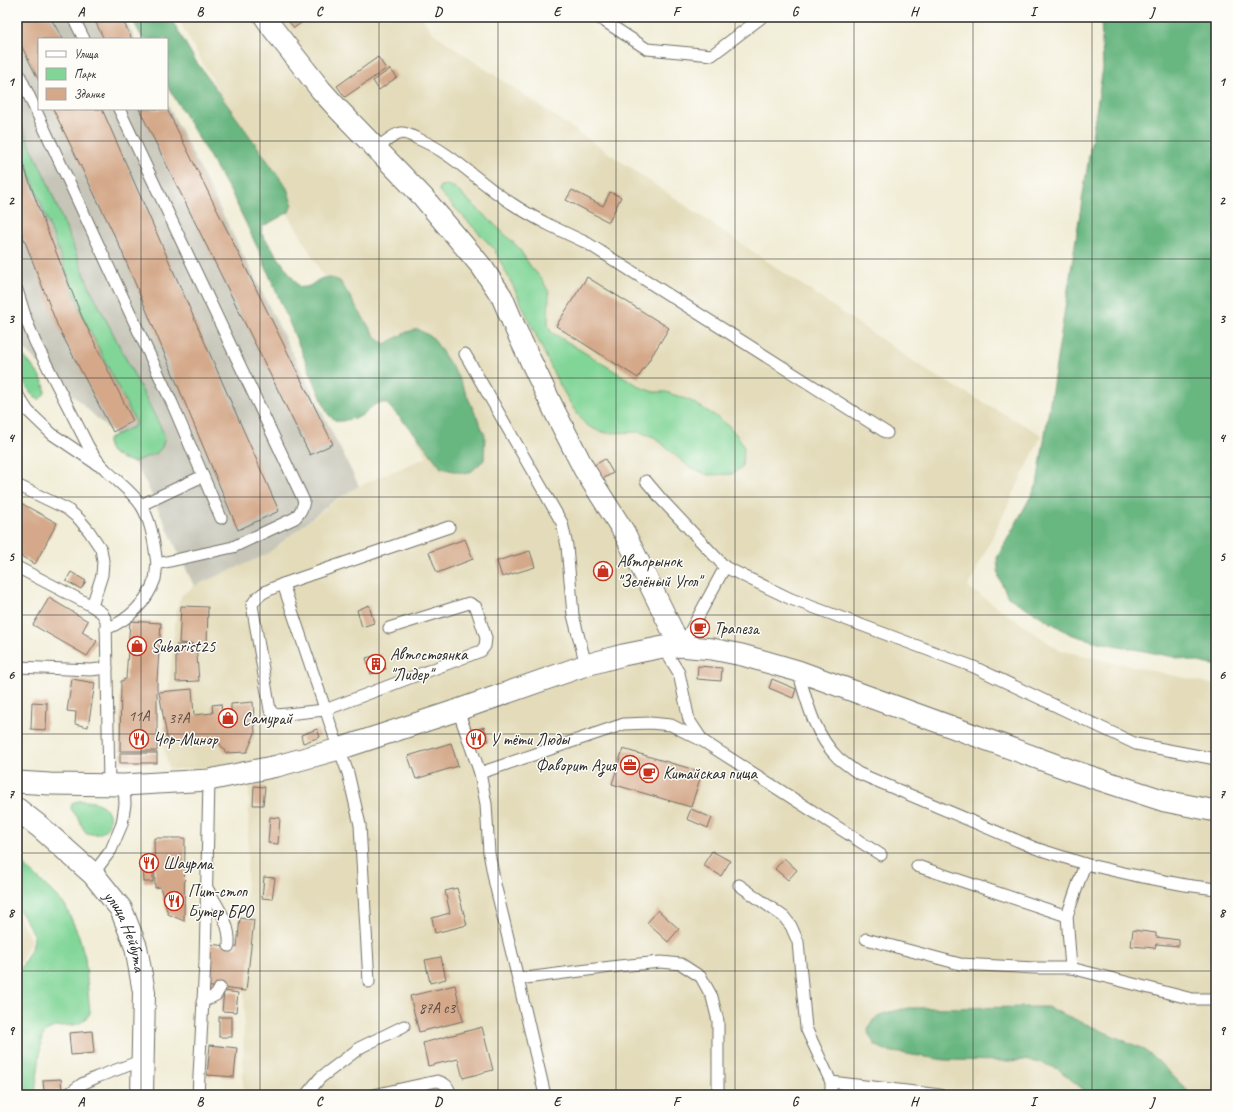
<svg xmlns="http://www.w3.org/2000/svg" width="1233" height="1112" font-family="Caveat,sans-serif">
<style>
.built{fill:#e3dbba}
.industrial{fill:#c6c5b8}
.green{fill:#80d597;stroke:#568061}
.forest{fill:#68b680;stroke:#4a7056}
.building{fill:#d4a889}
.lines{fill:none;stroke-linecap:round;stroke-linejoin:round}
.lane-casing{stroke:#706f67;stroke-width:13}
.street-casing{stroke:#706f67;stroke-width:23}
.primary-casing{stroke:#706f67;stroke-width:24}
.lane{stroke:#fff;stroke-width:11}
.street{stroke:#fff;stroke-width:21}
.primary{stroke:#fff;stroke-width:22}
.grid{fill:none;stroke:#2b2b2b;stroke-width:1;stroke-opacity:0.55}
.labels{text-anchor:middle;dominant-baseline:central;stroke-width:3;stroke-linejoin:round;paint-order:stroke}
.number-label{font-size:15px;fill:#554a42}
.poi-label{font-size:17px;fill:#2b2b2b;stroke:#fdfcf7;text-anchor:start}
.street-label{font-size:17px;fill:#2b2b2b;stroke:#fdfcf7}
.neatline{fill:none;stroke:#2b2b2b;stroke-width:1.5}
.grid-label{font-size:13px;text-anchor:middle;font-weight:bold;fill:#2b2b2b}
</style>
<rect width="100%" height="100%" fill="#fdfcf7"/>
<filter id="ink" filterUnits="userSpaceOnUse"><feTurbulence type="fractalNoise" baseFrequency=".025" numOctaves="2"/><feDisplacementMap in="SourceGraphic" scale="8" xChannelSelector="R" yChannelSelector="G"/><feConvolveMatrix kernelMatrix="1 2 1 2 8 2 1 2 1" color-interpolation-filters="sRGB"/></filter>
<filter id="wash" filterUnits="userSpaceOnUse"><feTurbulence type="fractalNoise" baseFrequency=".012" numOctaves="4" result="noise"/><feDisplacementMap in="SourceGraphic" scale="16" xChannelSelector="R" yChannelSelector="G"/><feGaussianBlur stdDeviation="0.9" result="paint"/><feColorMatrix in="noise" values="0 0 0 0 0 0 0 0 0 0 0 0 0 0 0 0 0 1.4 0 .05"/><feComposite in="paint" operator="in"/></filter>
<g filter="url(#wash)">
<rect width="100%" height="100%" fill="#f1edd7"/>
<g class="built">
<polygon points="177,17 422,17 433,33 929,372 1042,435 968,587 1059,650 1216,685 1216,1095 244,1095 243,1079 245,951 250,763 169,770 163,743 177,607 181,596 194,586 266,555 331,504 359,486 427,457 242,133"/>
<polygon points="17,913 31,941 17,969"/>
</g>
<polygon class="industrial" points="17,17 124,17 135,39 39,39 39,109 167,109 167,103 359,486 331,503 266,555 194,586 146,483 121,441 17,342"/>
<g class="green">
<polygon points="17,117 46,179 90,288 161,428 165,437 162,447 157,453 133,462 122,459 111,452 108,447 108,441 109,438 135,426 135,421 83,317 17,139"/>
<polygon points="447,185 455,188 495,225 518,247 531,267 541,278 549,292 548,325 551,332 642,388 654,392 666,392 689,400 714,415 729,426 739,438 744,447 742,467 732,474 708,475 689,467 654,437 639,432 607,433 596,430 586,425 573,408 556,378 515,290 494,249 439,191 440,186"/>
<path d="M17 349C25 358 46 379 45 391 45 394 43 396 40 399H38L34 397 17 373Z"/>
<path d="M79 801C87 801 97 801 104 807 117 817 106 842 85 832L78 818 71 809C71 803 73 802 79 801Z"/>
<path d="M17 858 50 890 65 905 79 936 85 958 90 1013C77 1036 55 1016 42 1037L35 1095H17V976L32 947 34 941 33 933 17 906Z"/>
</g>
<g class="forest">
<path d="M131 17H170L195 60 287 188 292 204 289 212 262 227 261 233 299 287C312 289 313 281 323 278 329 277 335 279 340 281L376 338 385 344 407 332 418 329 433 338 458 376 485 435 484 460 472 471 466 474 441 468 417 436 386 403C370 402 371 411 359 417 357 418 353 418 350 419 339 422 336 423 328 414L259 251 233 196 167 85V39H143Z"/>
<polygon points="1101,17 1216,17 1216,665 1213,665 1094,641 1070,634 1008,597 999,578 997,558 1037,485 1103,68"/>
<polygon points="1047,1007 1141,1048 1155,1058 1192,1095 1090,1095 1058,1069 1042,1063 1024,1060 1008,1061 945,1060 887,1051 875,1045 869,1035 868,1030 873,1020 885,1013 908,1008"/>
</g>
<g id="blocks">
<g class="building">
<polygon points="17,17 50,17 63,39 39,39 39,81 17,37"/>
<polygon points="93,17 121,17 132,39 104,39"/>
<polygon points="285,17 302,17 304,21 294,28"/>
<polygon points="378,57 386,69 345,97 337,86"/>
<polygon points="390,69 397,77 379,90 373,81"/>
<polygon points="53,109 102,109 279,511 238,530 120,247"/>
<polygon points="139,109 167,109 333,444 310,455"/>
<polygon points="17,147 42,217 82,317 133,421 113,432 58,327 17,221"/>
<polygon points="572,190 603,206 610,192 621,197 609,222 566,200"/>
<polygon points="587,277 669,328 638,378 556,326"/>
<polygon points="605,459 613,473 599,481 591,467"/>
<polygon points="17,501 57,523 35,564 17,554"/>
<polygon points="465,539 473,559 437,573 429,552"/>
<polygon points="530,551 535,567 502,577 497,561"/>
<polygon points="71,572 86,581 81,589 66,581"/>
<polygon points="49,598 88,621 82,632 97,641 87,656 33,625"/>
<polygon points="369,605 374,623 362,627 357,610"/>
<polygon points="181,606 208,607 207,645 196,644 199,681 176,682 176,645 193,644 179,643"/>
<polygon points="130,621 161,623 157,680 157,751 120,751 121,681 126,679"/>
<polygon points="381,654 386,669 371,674 366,658"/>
<polygon points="698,666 722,668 721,681 697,679"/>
<polygon points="72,679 95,683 88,727 75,724 76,712 67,711"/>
<polygon points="772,679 796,689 793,698 769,688"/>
<polygon points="192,689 194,715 213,713 212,705 221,704 222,713 231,712 231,704 253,702 255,733 247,752 226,753 216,738 168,743 159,692"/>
<polygon points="32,702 47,703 46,730 31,729"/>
<polygon points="484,727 489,741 476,746 470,732"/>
<polygon points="317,729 320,737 303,743 301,735"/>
<polygon points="451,743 458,766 416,779 408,756"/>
<polygon points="623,749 702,772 691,807 612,784"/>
<rect x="120" y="753" width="37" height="10"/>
<polygon points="254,786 265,787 263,805 253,805"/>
<polygon points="691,809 712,818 708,828 687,819"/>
<polygon points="270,817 280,818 278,844 268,843"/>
<polygon points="154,838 185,838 184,921 168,914 160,887 155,888"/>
<polygon points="712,851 730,861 721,876 703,865"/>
<polygon points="784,858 797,870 788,880 775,869"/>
<polygon points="143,865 153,866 153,882 144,882"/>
<polygon points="264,877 275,878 272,899 262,898"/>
<polygon points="457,888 467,925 435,933 432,918 450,913 445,891"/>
<polygon points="658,910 679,929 668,942 647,923"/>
<polygon points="240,918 254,920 246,991 204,986 209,944 237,947"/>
<polygon points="1133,930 1156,933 1156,937 1179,940 1179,946 1156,944 1155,948 1131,946"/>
<polygon points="441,957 446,979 430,983 425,960"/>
<polygon points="455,985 463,1021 419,1032 410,996"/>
<polygon points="224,991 238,993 236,1012 222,1011"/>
<rect x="219" y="1017" width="13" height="20"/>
<polygon points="482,1027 493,1070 463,1078 458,1059 428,1066 423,1043"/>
<polygon points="92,1031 94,1053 71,1055 69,1033"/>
<polygon points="210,1045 237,1048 234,1077 207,1075"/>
<polygon points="61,1079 62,1091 44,1092 43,1080"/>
</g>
</g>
</g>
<g filter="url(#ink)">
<use href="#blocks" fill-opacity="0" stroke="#706f67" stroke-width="1"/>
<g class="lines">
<defs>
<g id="lane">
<polyline points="73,17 84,39"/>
<polyline points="598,17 647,49 712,55 762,17"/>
<polyline points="17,70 172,403 221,518"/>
<path d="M376 149C383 144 393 134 402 133 407 133 412 136 416 138 452 152 479 183 511 203 535 219 561 231 587 243L887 433"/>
<path d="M17 290 27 322 35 342 82 434C88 447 95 460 106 470 117 481 132 492 141 505 152 523 154 543 157 564"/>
<polyline points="465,354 562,523 567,546 573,615 586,665"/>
<polyline points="17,394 28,411 52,434 98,465"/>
<polyline points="646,481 662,500 725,567 791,599 974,667 1136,744 1216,759"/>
<polyline points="17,485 67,509 79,519 89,531 101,549 103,561 102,575 92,606"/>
<polyline points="141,505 203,476"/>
<polyline points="17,567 92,606 102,613 106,620 109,784"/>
<polyline points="283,584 334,735 348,773 360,825 369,982"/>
<path d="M389 628 469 603 476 607 486 638 485 646 481 651 325 710 277 715 273 713 270 710 252 605C259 592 271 589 283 584L449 527"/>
<path d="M106 629C129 620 147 602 155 579 156 574 156 569 157 564L233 547 295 518C300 513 303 509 304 501L119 109"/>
<polyline points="680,646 686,639 725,567"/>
<polyline points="663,647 679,673 689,720 703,741 881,855"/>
<polyline points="17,667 91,670 107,668"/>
<path d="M798 671C807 702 814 734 838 758 844 763 851 768 858 773L1035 848 1085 864 1133 875 1185 885 1216 889"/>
<polyline points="458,710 480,773"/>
<polyline points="1085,864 1067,916 1071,968 1192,999 1216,999"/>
<polyline points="917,866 1067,916"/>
<polyline points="93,874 111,850 122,824 125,804 124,785"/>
<polyline points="739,885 784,917 791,926 798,942 806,1028 831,1082 831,1095"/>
<path d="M207 888C218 907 231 924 229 946"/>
<polyline points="866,939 960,964 1035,968 1071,968"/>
<polyline points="518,979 619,966 661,962 681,964 701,977 712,997 718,1021 718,1095"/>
<polyline points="202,1002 216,995 220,988"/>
<polyline points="831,1082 940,1095"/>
<polyline points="67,1095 82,1084 97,1077 143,1060"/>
<polyline points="198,1095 205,962 209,780"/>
<polyline points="306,1095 320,1078 361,1047 404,1026"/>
<path d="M373 1095 437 1081C446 1083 448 1086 451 1095"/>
<polyline points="545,1095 518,979 495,884 489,853 486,804 480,773 624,724 650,723 671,725 703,741"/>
</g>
<g id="street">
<polyline points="265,17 274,30 321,90 339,110 423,197 482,267 502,297 516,330 555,412 584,469 624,532 680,646"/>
<polyline points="17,782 50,784 124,785 209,780 277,766 339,749 458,710 586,665 623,655 663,647 680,646 712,649 742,655 798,671 1073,771 1165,801 1216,811"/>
</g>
<g id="primary">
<path id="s1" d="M17 809 40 827 93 874 121 909 136 947 144 992 142 1095"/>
</g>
</defs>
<use href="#lane" class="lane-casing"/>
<use href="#street" class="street-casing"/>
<use href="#primary" class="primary-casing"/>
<use href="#lane" class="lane"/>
<use href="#street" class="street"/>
<use href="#primary" class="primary"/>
</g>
</g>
<path class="grid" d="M141 17V39M260 17V1095M379 17V1095M498 17V1095M616 17V1095M735 17V1095M854 17V1095M973 17V1095M1092 17V1095M141 109V1095M17 141H1216M17 259H1216M17 378H1216M17 497H1216M17 615H1216M17 734H1216M17 853H1216M17 971H1216"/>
<defs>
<symbol id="shop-ring" viewBox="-11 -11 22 22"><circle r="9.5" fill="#fdfcf7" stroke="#c8321e" stroke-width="1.5"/><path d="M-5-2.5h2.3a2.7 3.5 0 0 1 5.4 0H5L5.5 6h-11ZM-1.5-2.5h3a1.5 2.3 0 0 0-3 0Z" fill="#c8321e"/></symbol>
<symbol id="cafe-ring" viewBox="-11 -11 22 22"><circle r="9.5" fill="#fdfcf7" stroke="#c8321e" stroke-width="1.5"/><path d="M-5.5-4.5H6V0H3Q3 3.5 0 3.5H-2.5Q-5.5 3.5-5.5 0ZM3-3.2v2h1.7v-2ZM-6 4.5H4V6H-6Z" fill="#c8321e"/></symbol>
<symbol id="building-ring" viewBox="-11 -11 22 22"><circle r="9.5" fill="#fdfcf7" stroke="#c8321e" stroke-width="1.5"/><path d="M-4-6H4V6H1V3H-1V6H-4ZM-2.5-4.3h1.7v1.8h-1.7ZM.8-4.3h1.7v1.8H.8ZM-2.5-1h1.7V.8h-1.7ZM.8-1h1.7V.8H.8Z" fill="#c8321e"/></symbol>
<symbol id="restaurant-ring" viewBox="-11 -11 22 22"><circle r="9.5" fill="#fdfcf7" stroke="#c8321e" stroke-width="1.5"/><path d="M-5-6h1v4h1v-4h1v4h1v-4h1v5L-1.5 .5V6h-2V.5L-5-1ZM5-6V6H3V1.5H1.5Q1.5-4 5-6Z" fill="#c8321e"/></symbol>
<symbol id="office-ring" viewBox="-11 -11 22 22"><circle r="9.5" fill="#fdfcf7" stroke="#c8321e" stroke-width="1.5"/><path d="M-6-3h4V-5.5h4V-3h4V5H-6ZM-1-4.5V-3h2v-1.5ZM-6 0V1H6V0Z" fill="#c8321e"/></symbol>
</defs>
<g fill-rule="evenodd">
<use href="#shop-ring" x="592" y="560" width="22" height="22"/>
<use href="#cafe-ring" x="689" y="617" width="22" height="22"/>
<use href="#shop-ring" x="126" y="635" width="22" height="22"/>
<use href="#building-ring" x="365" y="653" width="22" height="22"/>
<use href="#shop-ring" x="217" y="707" width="22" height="22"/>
<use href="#restaurant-ring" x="128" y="728" width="22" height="22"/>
<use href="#restaurant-ring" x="465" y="728" width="22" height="22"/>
<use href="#office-ring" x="619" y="754" width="22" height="22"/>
<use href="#cafe-ring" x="638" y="762" width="22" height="22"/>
<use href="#restaurant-ring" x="138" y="852" width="22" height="22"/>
<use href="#restaurant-ring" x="163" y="890" width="22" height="22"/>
</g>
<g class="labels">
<g class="number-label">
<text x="139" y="716">11А</text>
<text x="179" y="718">37А</text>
<text x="437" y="1008">87А с3</text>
</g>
<g class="poi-label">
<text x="617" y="561">Авторынок<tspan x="617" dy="20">"Зелёный Угол"</tspan></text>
<text x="714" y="628">Трапеза</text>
<text x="151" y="646">Subarist25</text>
<text x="390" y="654">Автостоянка<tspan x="390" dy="20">"Лидер"</tspan></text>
<text x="242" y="718">Самурай</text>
<text x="153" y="739">Чор-Минор</text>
<text x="490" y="739">У тёти Люды</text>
<text x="616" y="765" text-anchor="end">Фаворит Азия</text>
<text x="663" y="773">Китайская пища</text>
<text x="163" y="863">Шаурма</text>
<text x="188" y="891">Пит-стоп<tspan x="188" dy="20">Бутер БРО</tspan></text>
</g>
<g class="street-label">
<text stroke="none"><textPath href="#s1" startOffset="167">улица Нейбута</textPath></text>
</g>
</g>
<rect width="1233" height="1112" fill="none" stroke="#fdfcf7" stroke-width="44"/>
<rect x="38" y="38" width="130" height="72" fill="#fdfcf7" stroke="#a9a8a5"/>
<rect x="46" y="51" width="20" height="6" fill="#ffffff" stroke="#a9a8a5"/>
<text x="74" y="58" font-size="12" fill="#2b2b2b">Улица</text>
<rect x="46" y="68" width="20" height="12" fill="#80d597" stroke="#a9a8a5"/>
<text x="74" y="78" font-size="12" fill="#2b2b2b">Парк</text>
<rect x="46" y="88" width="20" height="12" fill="#d4a889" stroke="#a9a8a5"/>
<text x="74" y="98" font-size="12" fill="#2b2b2b">Здание</text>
<rect x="22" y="22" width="1189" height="1068" class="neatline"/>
<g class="grid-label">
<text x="81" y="16">A</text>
<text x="200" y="16">B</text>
<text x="319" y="16">C</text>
<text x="438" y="16">D</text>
<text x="557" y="16">E</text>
<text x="676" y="16">F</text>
<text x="795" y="16">G</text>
<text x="914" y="16">H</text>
<text x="1033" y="16">I</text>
<text x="1152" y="16">J</text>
<text x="11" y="86">1</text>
<text x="1222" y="86">1</text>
<text x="11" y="205">2</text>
<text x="1222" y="205">2</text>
<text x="11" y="323">3</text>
<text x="1222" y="323">3</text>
<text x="11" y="442">4</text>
<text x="1222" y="442">4</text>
<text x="11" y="561">5</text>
<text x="1222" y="561">5</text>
<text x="11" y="679">6</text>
<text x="1222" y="679">6</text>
<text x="11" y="798">7</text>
<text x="1222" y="798">7</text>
<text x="11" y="917">8</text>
<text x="1222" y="917">8</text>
<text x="11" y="1035">9</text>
<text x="1222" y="1035">9</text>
<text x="81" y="1106">A</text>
<text x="200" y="1106">B</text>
<text x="319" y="1106">C</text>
<text x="438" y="1106">D</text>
<text x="557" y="1106">E</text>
<text x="676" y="1106">F</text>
<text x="795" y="1106">G</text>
<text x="914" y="1106">H</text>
<text x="1033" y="1106">I</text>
<text x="1152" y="1106">J</text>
</g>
</svg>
